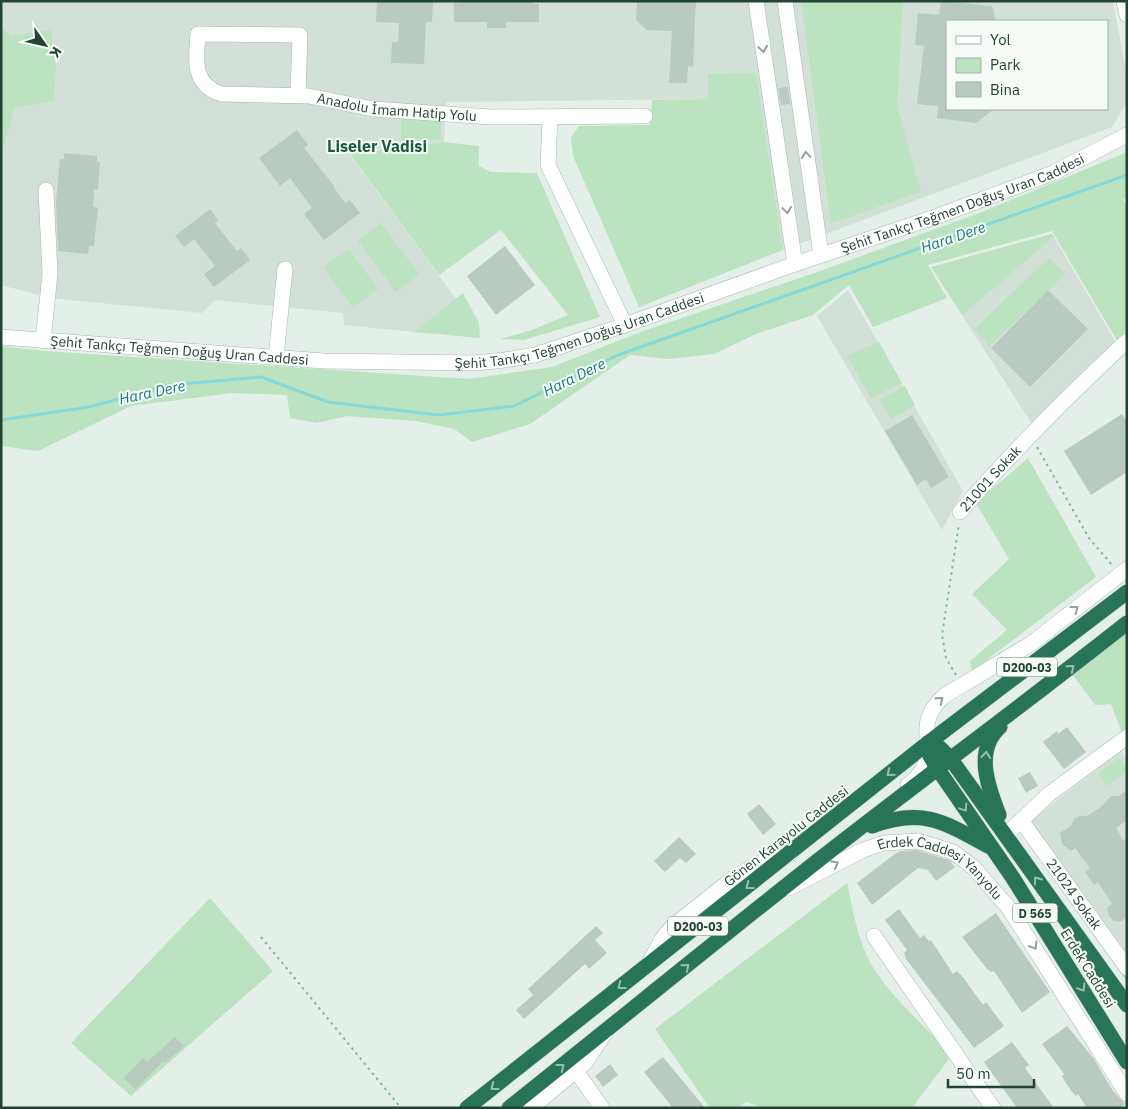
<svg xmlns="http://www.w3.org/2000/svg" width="1128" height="1109" font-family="'IBM Plex Sans',sans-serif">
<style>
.built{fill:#d2e0d7;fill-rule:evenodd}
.green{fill:#bbe3bf}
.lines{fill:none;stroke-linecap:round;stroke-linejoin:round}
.stream{stroke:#86dbda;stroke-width:3}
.building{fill:#b9cbc1}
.minor-casing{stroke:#a6b8af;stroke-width:16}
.highway-casing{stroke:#c1cbc6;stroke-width:16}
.path{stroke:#81b79d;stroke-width:2;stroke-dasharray:2.5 4;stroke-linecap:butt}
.minor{stroke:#fff;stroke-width:15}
.highway{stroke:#287458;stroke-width:15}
.oneway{stroke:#90a29a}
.oneway2{stroke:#99beaf}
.labels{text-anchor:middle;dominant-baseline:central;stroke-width:4;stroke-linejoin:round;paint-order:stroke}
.shield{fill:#f6fbf7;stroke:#617b6f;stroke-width:1}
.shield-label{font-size:12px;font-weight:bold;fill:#214435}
.street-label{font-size:14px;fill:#214435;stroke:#f6fbf7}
.water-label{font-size:15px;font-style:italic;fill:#127c7d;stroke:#f6fbf7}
.quarter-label{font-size:16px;font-weight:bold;fill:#19593f;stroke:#f6fbf7}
</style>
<rect width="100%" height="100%" fill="#e4efe9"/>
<g class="built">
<path d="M1 1H1113L1127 77V102L1112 127 783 250 756 73 708 99 446 102 444 142 350 155 456 299 414 332 344 325 343 313 215 300 202 313 50 298 1 285ZM947 21H1107V109H947Z"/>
<polygon points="1052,234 1117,344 1032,424 931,267"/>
<polygon points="848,290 963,491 942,530 817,316"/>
<polygon points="1121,750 1127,760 1127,954 1122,957 1029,822"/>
</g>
<g class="green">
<polygon points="801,1 903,1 897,106 921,192 831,223"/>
<polygon points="1,22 2,28 11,36 51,30 56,67 54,101 15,107 1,155"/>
<polygon points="756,73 783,250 639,307 573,156 571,137 579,126 650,125 652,100 708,99 708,74"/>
<polygon points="401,117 442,117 441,140 401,140"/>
<polygon points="444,142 479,146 479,166 491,172 537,173 600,317 524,340 500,339 529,331 568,315 501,230 439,275 350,154"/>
<polygon points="1127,152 1127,197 1123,200 1127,206 1127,334 1118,342 1052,231 928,265 947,298 873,327 849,285 813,315 756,334 714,354 669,359 630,355 530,424 472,442 454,429 416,421 347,416 317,423 290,418 287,395 232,393 131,406 38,451 1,446 1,346 44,351 469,379 552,367 638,333 820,271 982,212"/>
<polygon points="381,223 419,274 396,292 358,241"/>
<polygon points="1052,234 1054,237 962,315 931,267"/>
<polygon points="349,249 378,289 353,308 323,267"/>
<polygon points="1049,258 1065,274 989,346 974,329"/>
<polygon points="463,293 479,323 480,338 414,332"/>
<polygon points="879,342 902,383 871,398 847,356"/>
<polygon points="905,386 915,405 891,419 880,400"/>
<polygon points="1028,458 1096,577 972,671 970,661 1007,630 972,594 1009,559 976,503"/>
<polygon points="1127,633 1127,730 1122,733 1111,704 1095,705 1073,675"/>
<polygon points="1119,757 1127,770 1107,786 1098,774"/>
<path d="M847 883C853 910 857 936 869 960 885 992 927 1028 952 1055L912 1108H762L746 1102 739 1108H710L655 1029Z"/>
<polygon points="210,898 273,971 131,1096 71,1043"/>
</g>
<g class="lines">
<g class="stream">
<polyline points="1,420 89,407 170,385 261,377 328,402 439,415 514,406 618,355 1127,175"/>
<polyline points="1122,972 1127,979"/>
</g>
</g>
<g class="building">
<polygon points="377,1 433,1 432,22 426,22 424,64 391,63 392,42 398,42 399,23 376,22"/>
<polygon points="460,1 533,1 533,4 539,4 539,22 506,22 506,28 487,28 487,22 454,22 454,3 460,3"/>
<polygon points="637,1 696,1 693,67 688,66 687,83 669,83 672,31 647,30 636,20"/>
<polygon points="941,1 992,6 996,21 947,21 947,109 994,109 976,123 937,118 938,106 917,104 924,46 915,45 918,13 939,15"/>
<polygon points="788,87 790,104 781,105 778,88"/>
<polygon points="297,130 308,145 304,148 335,187 334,188 345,203 350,200 360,213 324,240 304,214 312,208 290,178 280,186 259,158"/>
<polygon points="64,153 97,156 97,162 100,162 98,190 94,189 93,207 98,208 94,246 89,246 88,254 58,251 56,201 60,159 64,159"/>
<polygon points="210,209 218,220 215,223 237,251 241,248 250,260 214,287 204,274 215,266 194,239 184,247 175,236"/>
<polygon points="505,246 535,285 496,315 467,276"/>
<polygon points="1048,290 1088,329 1030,387 991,348"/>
<polygon points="1122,414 1127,422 1127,472 1091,495 1064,451"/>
<polygon points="912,415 949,477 931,488 926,479 917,485 885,431"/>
<polygon points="1067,727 1086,752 1064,769 1043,742 1057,731 1058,734"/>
<polygon points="1030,772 1038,786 1026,793 1018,778"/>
<polygon points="1127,790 1127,820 1116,828 1123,840 1127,839 1127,917 1120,922 1114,921 1109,916 1107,908 1112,904 1098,882 1094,885 1085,872 1090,868 1075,848 1071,851 1062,844 1060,833 1071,826 1074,819 1079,816 1087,816 1101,807 1111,796 1119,796"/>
<polygon points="759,804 776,824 763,835 747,814"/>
<polygon points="679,837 696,854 686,863 680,858 665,872 654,861"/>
<polygon points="917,850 949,860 955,867 936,881 928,870 918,868 872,905 857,883 892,856 900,851"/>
<polygon points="899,909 920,938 924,935 929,941 931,940 953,974 957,971 962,976 983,1005 986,1002 1004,1026 974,1048 906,959 904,953 907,950 885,920"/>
<polygon points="996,913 1050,992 1022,1013 994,971 991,972 987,969 962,937"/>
<polygon points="596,926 603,933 595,940 607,953 589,969 585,964 524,1019 516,1010 533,995 528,989"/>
<polygon points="1067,1026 1094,1059 1113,1091 1125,1104 1120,1108 1087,1108 1078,1094 1076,1096 1072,1092 1064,1080 1062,1076 1064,1074 1042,1044"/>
<polygon points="175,1037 184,1046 165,1063 164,1061 135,1089 124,1078 143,1058 147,1062"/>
<polygon points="1012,1042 1029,1065 1025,1068 1054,1108 1017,1108 984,1062"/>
<polygon points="663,1057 705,1108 673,1108 652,1082 644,1072"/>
<polygon points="610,1064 618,1075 603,1087 595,1076"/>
</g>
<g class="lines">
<defs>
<g id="minor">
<polyline points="756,1 795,264"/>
<polyline points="785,1 821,255"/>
<polyline points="1124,1 1127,15"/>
<path id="s1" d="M298 95 300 35 198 34C196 60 192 84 221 94L309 96 373 109 490 117 645 116"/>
<polyline points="550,117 548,165 625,325"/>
<path id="s2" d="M1 337 324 361 475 363 505 360 535 355 625 325 795 264 935 217 1053 173 1127 135"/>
<polyline points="43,341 50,274 46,190"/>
<polyline points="276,357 285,269"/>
<path id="s3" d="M960 512C1013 451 1069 395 1127 341"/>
<path d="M908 785C949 754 906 730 944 696L1032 643 1127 569"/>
<path id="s4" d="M1021 820 1127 968"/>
<polyline points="1006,835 1049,794 1127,737"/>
<path id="s5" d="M789 888 863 850 884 843 918 841 953 852 973 867 1008 907 1127 1094"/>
<polyline points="874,936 993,1108"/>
<polyline points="648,965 662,939 673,926 736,876 772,857 790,854"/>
<polyline points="576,1071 602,1108"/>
<polyline points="531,1108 585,1063 605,1033"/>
</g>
<g id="highway">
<polyline points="928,743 930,756 937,768 1013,878 1127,1062"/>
<polyline points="928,743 940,748 950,758 1127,1005"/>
<path d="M999 815C988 787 974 750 1000 727"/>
<path d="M872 826C923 807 944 822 988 846"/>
<polyline points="467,1108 928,743 1127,592"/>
<path d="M509 1108C613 1025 716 941 820 859 922 779 1026 703 1127 623"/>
</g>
</defs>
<use href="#minor" class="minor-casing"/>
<use href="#highway" class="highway-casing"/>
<g class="path">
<polyline points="1037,447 1089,538 1112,565"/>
<polyline points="956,675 946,658 942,635 959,524"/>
<polyline points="261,937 401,1108"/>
</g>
<use href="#minor" class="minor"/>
<use href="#highway" class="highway"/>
</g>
<defs><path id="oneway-chevron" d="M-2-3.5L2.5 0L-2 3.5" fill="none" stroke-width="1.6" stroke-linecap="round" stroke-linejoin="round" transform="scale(1.25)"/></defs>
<g class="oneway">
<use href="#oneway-chevron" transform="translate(763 49) rotate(82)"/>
<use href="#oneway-chevron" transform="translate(806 155) rotate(-98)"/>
<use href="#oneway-chevron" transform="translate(787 210) rotate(82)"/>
<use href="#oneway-chevron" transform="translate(1075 609) rotate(-38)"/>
<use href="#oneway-chevron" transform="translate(940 700) rotate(-39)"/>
<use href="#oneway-chevron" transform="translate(835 864) rotate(-27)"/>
<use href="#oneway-chevron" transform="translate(1034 946) rotate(58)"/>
</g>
<g class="oneway2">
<use href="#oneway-chevron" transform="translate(1071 668) rotate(-39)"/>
<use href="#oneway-chevron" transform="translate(986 755) rotate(-83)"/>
<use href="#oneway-chevron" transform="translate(890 773) rotate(141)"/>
<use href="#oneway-chevron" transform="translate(964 808) rotate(56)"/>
<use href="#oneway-chevron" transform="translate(1037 880) rotate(-125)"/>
<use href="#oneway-chevron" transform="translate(749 886) rotate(142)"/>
<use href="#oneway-chevron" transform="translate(686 967) rotate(-39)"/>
<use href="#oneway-chevron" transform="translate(621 986) rotate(142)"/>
<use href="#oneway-chevron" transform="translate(1082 988) rotate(58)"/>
<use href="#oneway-chevron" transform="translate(561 1067) rotate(-38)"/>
<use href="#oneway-chevron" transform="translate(494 1087) rotate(142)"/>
</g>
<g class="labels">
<g class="shield">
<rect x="997" y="657.5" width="60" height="19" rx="4"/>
<rect x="1012.5" y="903.5" width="45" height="19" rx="4"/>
<rect x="668" y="916.5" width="60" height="19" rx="4"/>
</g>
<g class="shield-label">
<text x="1027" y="667">D200-03</text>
<text x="1035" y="913">D 565</text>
<text x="698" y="926">D200-03</text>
</g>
<g class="street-label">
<text stroke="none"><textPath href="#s1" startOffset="410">Anadolu İmam Hatip Yolu</textPath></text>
<text stroke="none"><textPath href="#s2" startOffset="989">Şehit Tankçı Teğmen Doğuş Uran Caddesi</textPath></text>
<text stroke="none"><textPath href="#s2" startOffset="584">Şehit Tankçı Teğmen Doğuş Uran Caddesi</textPath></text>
<text stroke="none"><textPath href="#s2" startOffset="179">Şehit Tankçı Teğmen Doğuş Uran Caddesi</textPath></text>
<text stroke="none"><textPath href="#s3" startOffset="45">21001 Sokak</textPath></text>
<text transform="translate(786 836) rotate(-38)">Gönen Karayolu Caddesi</text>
<text stroke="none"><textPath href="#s5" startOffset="170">Erdek Caddesi Yanyolu</textPath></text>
<text stroke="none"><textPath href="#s4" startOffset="91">21024 Sokak</textPath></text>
<text transform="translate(1088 968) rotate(58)">Erdek Caddesi</text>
</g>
<g class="water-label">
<text transform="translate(953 237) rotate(-19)">Hara Dere</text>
<text transform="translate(574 377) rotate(-26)">Hara Dere</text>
<text transform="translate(152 392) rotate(-12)">Hara Dere</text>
</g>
<g class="quarter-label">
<text x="377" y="146">Liseler Vadisi</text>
</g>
</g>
<rect width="1128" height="1109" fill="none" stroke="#214435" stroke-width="5"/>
<rect x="946" y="20" width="162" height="90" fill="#f6fbf7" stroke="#a1b2a9"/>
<rect x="956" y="36" width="25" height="8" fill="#ffffff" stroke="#a1b2a9"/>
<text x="990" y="45" font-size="15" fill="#214435">Yol</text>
<rect x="956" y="58" width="25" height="15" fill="#bbe3bf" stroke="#a1b2a9"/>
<text x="990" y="70" font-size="15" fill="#214435">Park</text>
<rect x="956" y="82" width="25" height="15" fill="#b9cbc1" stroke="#a1b2a9"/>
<text x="990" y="95" font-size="15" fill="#214435">Bina</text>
<g transform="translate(45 45) rotate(124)" stroke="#f6fbf7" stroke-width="4" paint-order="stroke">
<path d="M0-4L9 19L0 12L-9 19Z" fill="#214435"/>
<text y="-8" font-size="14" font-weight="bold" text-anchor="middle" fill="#214435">K</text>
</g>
<path d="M948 1079v8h86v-8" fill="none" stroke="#214435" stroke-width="2.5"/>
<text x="956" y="1079" font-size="15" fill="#214435" stroke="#f6fbf7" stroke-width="4" paint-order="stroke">50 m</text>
</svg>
